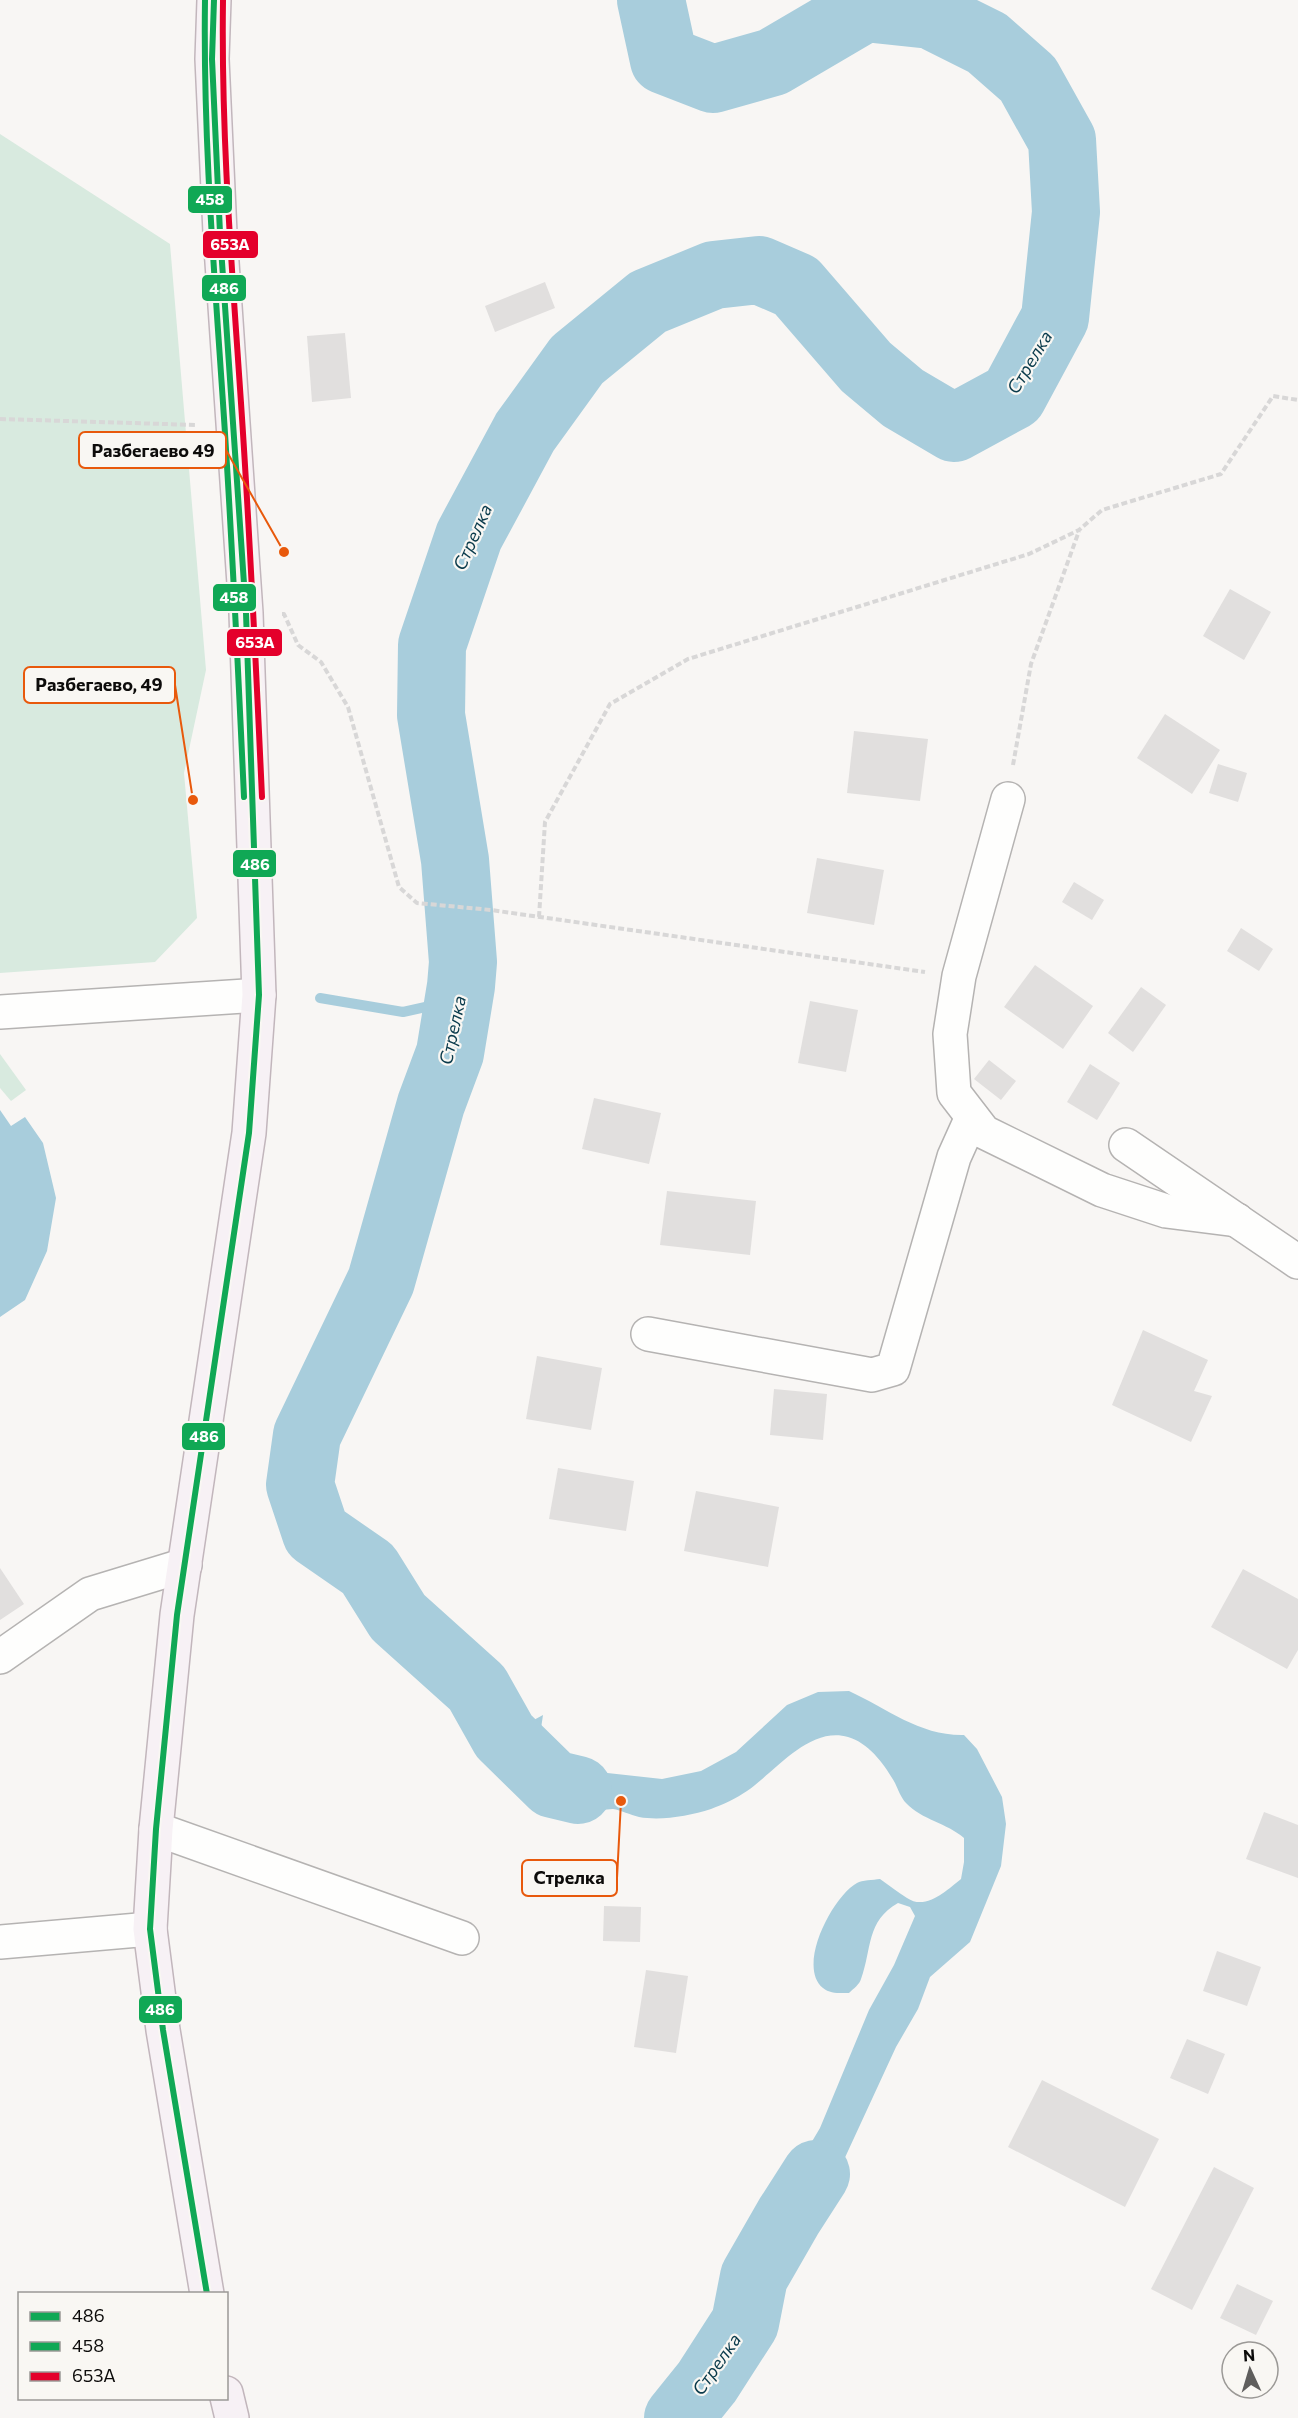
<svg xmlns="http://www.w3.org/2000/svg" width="1298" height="2418" font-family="Commissioner,sans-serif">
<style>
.green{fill:#d8eadf}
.water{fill:#a8cddc}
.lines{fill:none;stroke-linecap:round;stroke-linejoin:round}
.stream{stroke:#a8cddc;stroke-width:10}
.river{stroke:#a8cddc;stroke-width:68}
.building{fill:#e1dfde}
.minor-casing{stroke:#b5b3b2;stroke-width:36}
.major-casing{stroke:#c2b6bc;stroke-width:36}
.path{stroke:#d8d7d7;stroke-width:4;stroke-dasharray:6 3;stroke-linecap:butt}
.minor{stroke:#fefefd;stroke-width:33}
.major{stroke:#f7f1f5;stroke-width:33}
.bus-1-casing{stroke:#f9f7f3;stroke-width:10}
.bus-2-casing{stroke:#f9f7f3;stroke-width:10}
.bus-3-casing{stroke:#f9f7f3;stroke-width:10}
.bus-1{stroke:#10a855;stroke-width:6}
.bus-2{stroke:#10a855;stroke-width:6}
.bus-3{stroke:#e4002b;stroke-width:6}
.labels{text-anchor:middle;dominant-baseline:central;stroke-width:4.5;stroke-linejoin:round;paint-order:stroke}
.water-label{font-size:18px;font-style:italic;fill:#093a4b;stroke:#f9f7f3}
.leader{fill:none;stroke:#e8590c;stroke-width:2}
.callout-dot{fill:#e8590c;stroke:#f9f7f3;stroke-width:2}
.callout{fill:#f9f7f3;stroke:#e8590c;stroke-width:2}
.callout-label{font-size:18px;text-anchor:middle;font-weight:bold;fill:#0d0c0b}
.line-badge{stroke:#f9f7f3;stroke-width:2}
.badge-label{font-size:16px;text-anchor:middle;font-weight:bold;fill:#fff}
</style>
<rect width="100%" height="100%" fill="#f8f6f4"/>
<g class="green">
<polygon points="0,134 170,244 206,670 184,773 197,918 155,962 0,973"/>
<polygon points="0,1054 26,1090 11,1101 0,1088"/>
</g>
<g class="water">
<polygon points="0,1110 11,1126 25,1117 43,1143 56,1198 47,1251 25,1300 0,1317"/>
<path d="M849 1691C888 1709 920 1736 964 1735L977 1749 1002 1797 1006 1824 1001 1866 970 1942 930 1977 918 2009 896 2047 842 2164 783 2260 750 2247 782 2199 792 2175 820 2128 869 2010 894 1965 915 1916 910 1907 898 1903C866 1921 872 1949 861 1979 860 1984 853 1989 849 1993 840 1993 830 1994 823 1988 796 1966 833 1896 857 1883 862 1880 873 1880 880 1879 889 1885 897 1892 907 1898 926 1911 947 1890 961 1879L964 1862V1838C947 1823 922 1820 906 1803 901 1798 898 1789 895 1783 885 1765 869 1743 848 1737 809 1726 775 1772 747 1791 737 1798 722 1805 711 1809 689 1816 661 1821 639 1817 630 1815 621 1810 613 1809 604 1809 594 1813 586 1812 537 1809 510 1783 480 1749L543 1715 539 1742 548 1759 571 1769 662 1779 701 1771 736 1752 787 1705 818 1692Z"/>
</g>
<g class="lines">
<polyline class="stream" points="320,998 403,1012 430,1006 461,986"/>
<g class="river">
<polyline points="578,1790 553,1784 504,1736 477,1688 398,1617 368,1569 316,1533 300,1485 307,1435 381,1281 431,1104 450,1053 461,986 463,962 455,860 431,715 432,645 469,536 525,432 577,360 648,302 714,275 759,270 796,286 866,367 903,398 954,428 1013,396 1055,318 1066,212 1062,140 1028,79 987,43 931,15 865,8 773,62 713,79 664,60 651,0"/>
<polyline points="678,2418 707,2382 745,2323 754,2277 789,2216 816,2174"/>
</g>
</g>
<g class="building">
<polygon points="545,282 555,308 495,332 485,306"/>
<polygon points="345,333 351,398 312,402 307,336"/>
<polygon points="1230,589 1271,612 1244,660 1203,636"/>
<polygon points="1165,714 1220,750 1192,794 1137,758"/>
<polygon points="854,731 928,739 920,801 847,793"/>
<polygon points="1218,764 1247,773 1238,802 1209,793"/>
<polygon points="817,858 884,870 874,925 807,913"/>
<polygon points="1074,882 1104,900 1092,920 1062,902"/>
<polygon points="1241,928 1273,949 1259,971 1227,951"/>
<polygon points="1035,965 1093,1006 1063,1049 1004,1007"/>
<polygon points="1141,987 1166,1005 1133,1052 1108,1033"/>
<polygon points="810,1001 858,1010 846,1072 798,1063"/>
<polygon points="989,1060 1016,1081 1001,1100 974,1079"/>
<polygon points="1090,1064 1120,1083 1097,1120 1067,1102"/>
<polygon points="594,1098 661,1113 649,1164 582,1149"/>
<polygon points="667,1191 756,1201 750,1255 660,1245"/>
<polygon points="1143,1330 1208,1360 1194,1391 1212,1396 1191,1442 1112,1405"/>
<polygon points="537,1356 602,1368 591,1430 526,1419"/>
<polygon points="774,1389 827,1394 823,1440 770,1435"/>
<polygon points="558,1468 634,1481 626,1531 549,1519"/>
<polygon points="696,1491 779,1507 768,1567 684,1551"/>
<polygon points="0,1568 24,1604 0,1620"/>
<polygon points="1243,1569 1298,1599 1298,1650 1287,1669 1211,1627"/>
<polygon points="1264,1812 1298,1825 1298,1878 1246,1859"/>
<polygon points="604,1906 641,1907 640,1942 603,1941"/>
<polygon points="1217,1951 1261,1967 1247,2006 1203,1991"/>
<polygon points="646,1970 688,1976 676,2053 634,2047"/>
<polygon points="1187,2039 1225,2054 1208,2094 1170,2078"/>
<polygon points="1042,2080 1159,2139 1125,2207 1008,2147"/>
<polygon points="1214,2167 1254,2188 1192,2310 1151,2289"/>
<polygon points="1237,2284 1273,2301 1256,2335 1220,2318"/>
</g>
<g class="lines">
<defs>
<g id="minor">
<polyline points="1008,799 959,976 950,1034 954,1093 984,1132 1102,1190 1166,1211 1237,1220"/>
<polyline points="0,1012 259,995"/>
<polyline points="1126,1145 1298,1262"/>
<polyline points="648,1334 872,1375 893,1369 954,1157 972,1117"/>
<polyline points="0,1657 90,1594 185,1565"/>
<polyline points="156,1829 462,1938"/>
<polyline points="0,1942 150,1929"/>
</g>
<g id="major">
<polyline points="207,2294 163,2030 150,1929 156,1829 177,1615 249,1133 259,995 246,613 220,233 212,59 214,0"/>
<polyline points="226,2393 232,2418"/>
</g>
</defs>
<use href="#minor" class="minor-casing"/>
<use href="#major" class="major-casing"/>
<g class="path">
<polyline points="0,419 197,425"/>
<polyline points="282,614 284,614 298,645 321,662 348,707 399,887 417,903 491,910 925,972"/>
<polyline points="1013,765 1031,664 1079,531"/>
<polyline points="539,917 545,822 610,704 688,659 1029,554 1079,530 1102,510 1221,474 1273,396 1298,400"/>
</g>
<use href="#minor" class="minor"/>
<use href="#major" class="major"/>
<defs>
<polyline id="bus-1" points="207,2294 163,2030 150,1929 156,1829 177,1615 249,1133 259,995 246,613 220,233 212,59 214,0"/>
<path id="bus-2" d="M205 0C203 135 214 269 223 403 232 535 238 666 244 797"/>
<path id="bus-3" d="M223 0C221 135 232 269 241 403 250 534 256 665 262 797"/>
</defs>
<use href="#bus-1" class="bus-1-casing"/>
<use href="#bus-2" class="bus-2-casing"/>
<use href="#bus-3" class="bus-3-casing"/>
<use href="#bus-1" class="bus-1"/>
<use href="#bus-2" class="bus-2"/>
<use href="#bus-3" class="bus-3"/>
</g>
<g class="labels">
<g class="water-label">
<text transform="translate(1029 362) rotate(-59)">Стрелка</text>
<text transform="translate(472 537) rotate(-66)">Стрелка</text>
<text transform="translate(452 1030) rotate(-78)">Стрелка</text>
<text transform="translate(716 2364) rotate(-55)">Стрелка</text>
</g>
</g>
<path class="leader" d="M284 552L226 450M193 800L175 685M621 1801L617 1878"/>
<g class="callout-dot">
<circle cx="284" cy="552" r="6"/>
<circle cx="193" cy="800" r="6"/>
<circle cx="621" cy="1801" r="6"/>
</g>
<g class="callout">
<rect x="79" y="432" width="147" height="36" rx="6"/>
<rect x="24" y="667" width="151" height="36" rx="6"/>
<rect x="522" y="1860" width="95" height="36" rx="6"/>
</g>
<g class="callout-label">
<text x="153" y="457">Разбегаево 49</text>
<text x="99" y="691">Разбегаево, 49</text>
<text x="569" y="1884">Стрелка</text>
</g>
<g class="line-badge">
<rect x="187" y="185" width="46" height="29" rx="6" fill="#10a855"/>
<rect x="202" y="230" width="57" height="29" rx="6" fill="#e4002b"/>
<rect x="201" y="274" width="46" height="28" rx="6" fill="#10a855"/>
<rect x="212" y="583" width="45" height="29" rx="6" fill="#10a855"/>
<rect x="226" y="628" width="57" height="29" rx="6" fill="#e4002b"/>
<rect x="232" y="849" width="45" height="29" rx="6" fill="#10a855"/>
<rect x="181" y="1422" width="45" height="29" rx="6" fill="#10a855"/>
<rect x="138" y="1995" width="45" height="29" rx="6" fill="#10a855"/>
</g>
<g class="badge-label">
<text x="210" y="205">458</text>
<text x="230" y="250">653А</text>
<text x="224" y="294">486</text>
<text x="234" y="603">458</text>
<text x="255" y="648">653А</text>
<text x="255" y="870">486</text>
<text x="204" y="1442">486</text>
<text x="160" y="2015">486</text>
</g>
<rect x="18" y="2292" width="210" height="108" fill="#f9f7f3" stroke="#9b9996" stroke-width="1.5"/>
<rect x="30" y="2312" width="30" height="9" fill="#10a855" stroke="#9b9996" stroke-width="1.5"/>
<text x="72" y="2322" font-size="18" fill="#0d0c0b">486</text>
<rect x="30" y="2342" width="30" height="9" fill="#10a855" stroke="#9b9996" stroke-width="1.5"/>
<text x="72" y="2352" font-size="18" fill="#0d0c0b">458</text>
<rect x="30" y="2372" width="30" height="9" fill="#e4002b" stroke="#9b9996" stroke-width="1.5"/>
<text x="72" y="2382" font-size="18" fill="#0d0c0b">653А</text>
<g transform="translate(1250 2370) rotate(356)"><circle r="28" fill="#f9f7f3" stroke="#9b9996" stroke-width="1.5"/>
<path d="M0-4.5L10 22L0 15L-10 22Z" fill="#5f5e5d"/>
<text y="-9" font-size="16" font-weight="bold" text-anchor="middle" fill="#0d0c0b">N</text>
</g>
</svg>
